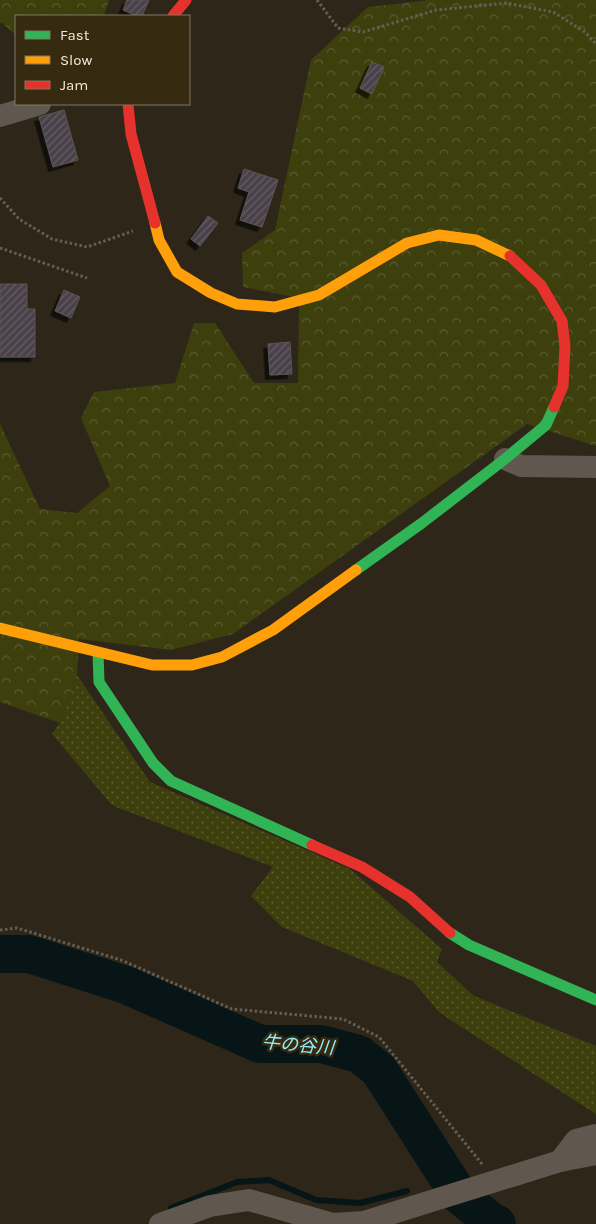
<svg xmlns="http://www.w3.org/2000/svg" width="596" height="1224" font-family="Karla,'Noto Sans JP',sans-serif">
<style>
.grass{fill:url(#grass-dots)}
.forest{fill:url(#forest-crowns)}
.lines{fill:none;stroke-linecap:round;stroke-linejoin:round}
.stream{stroke:#081516;stroke-width:6}
.river{stroke:#081516;stroke-width:38}
.building{fill:url(#building-hatch);stroke:#5a5554;filter:url(#shadow)}
.path{stroke:#655e54;stroke-width:3;stroke-dasharray:2.5 2.5;stroke-linecap:butt}
.street{stroke:#60574e;stroke-width:22}
.fast{stroke:#30b455;stroke-width:11}
.slow{stroke:#ff9f0a;stroke-width:11}
.jam{stroke:#e5322d;stroke-width:11}
.labels{text-anchor:middle;dominant-baseline:central;stroke-width:5;stroke-linejoin:round;paint-order:stroke}
.water-label{font-size:18px;font-style:italic;fill:#95eeff;stroke:#362a11}
</style>
<defs>
<pattern id="grass-dots" width="8" height="8" patternUnits="userSpaceOnUse" patternTransform="scale(1.25)"><rect width="8" height="8" fill="#3d3f0d"/><path d="M2 2h.1M6 6h.1" fill="none" stroke="#5a5b30" stroke-width="1.8" stroke-linecap="round"/></pattern>
<pattern id="forest-crowns" width="20" height="18" patternUnits="userSpaceOnUse" patternTransform="scale(1.25)"><rect width="20" height="18" fill="#3d3f0d"/><path d="M2 6a3 3 0 1 1 6 0M12 15a3 3 0 1 1 6 0" fill="none" stroke="#5a5b30"/></pattern>
<pattern id="building-hatch" width="6" height="6" patternUnits="userSpaceOnUse" patternTransform="scale(1.25)"><rect width="6" height="6" fill="#4a4149"/><path d="M-1 1l2-2M0 6l6-6M5 7l2-2" fill="none" stroke="#655d63"/></pattern>
<filter id="shadow"><feDropShadow dx="-4.5" dy="4.5" stdDeviation="0" flood-color="#0009"/></filter>
</defs>
<rect width="100%" height="100%" fill="#2e2719"/>
<polygon class="grass" points="77,675 150,782 350,869 442,949 437,962 474,996 596,1046 596,1114 449,1019 438,1011 413,981 282,927 251,896 273,867 116,807 111,804 52,734 60,723"/>
<g class="forest">
<polygon points="0,0 109,0 104,16 16,16 16,35 2,23 0,23"/>
<polygon points="430,0 596,0 596,446 527,424 233,634 171,650 79,639 77,675 60,723 0,702 0,424 40,509 77,513 110,486 81,418 94,392 175,383 194,323 215,323 254,383 298,383 299,298 243,287 242,253 275,230 311,60 368,7"/>
</g>
<g class="lines">
<polyline class="stream" points="171,1208 237,1182 269,1180 316,1200 360,1203 407,1191"/>
<polyline class="river" points="0,954 29,954 126,985 260,1044 321,1044 359,1054 379,1070 459,1195 492,1222 497,1224"/>
</g>
<g class="building">
<polygon points="127,0 149,0 142,16 137,16 123,10"/>
<polygon points="372,62 384,67 372,94 360,88"/>
<polygon points="64,110 78,160 53,167 39,117"/>
<polygon points="244,169 278,180 262,227 240,220 249,192 238,188"/>
<polygon points="208,216 218,223 200,246 191,239"/>
<polygon points="0,284 27,284 27,309 35,309 35,357 0,357"/>
<polygon points="64,290 80,297 71,318 55,311"/>
<polygon points="290,342 292,374 270,375 268,344"/>
</g>
<g class="lines">
<g class="path">
<polyline points="317,0 338,28 363,32 436,10 506,3 553,12 585,32 596,44"/>
<polyline points="0,198 19,219 52,239 87,247 133,231"/>
<polyline points="0,248 87,278"/>
<polyline points="0,930 17,928 121,960 232,1009 343,1019 379,1037 482,1164"/>
</g>
<g class="street">
<polyline points="0,116 40,104"/>
<polyline points="505,459 521,466 596,467"/>
<polyline points="560,1161 576,1140 596,1135"/>
<polyline points="160,1224 210,1206 249,1200 333,1224 364,1222 560,1161 596,1154"/>
</g>
<g class="fast">
<polyline points="356,570 422,523 505,459 546,425 554,407"/>
<polyline points="98,653 99,682 153,763 171,781 312,845"/>
<polyline points="450,933 469,945 596,1000"/>
</g>
<g class="slow">
<polyline points="155,223 159,240 177,272 211,293 237,304 275,307 319,295 407,243 439,235 476,240 510,256"/>
<polyline points="0,628 152,665 192,665 222,657 273,630 356,570"/>
</g>
<g class="jam">
<polyline points="173,16 186,0"/>
<polyline points="128,104 131,134 155,223"/>
<polyline points="510,256 541,285 562,321 565,346 563,386 554,407"/>
<polyline points="312,845 362,867 410,897 450,933"/>
</g>
</g>
<g class="labels">
<g class="water-label">
<text transform="translate(298 1045) rotate(5)">牛の谷川</text>
</g>
</g>
<rect x="15" y="15" width="175" height="90" fill="#362a11" stroke="#817762"/>
<rect x="25" y="31" width="25" height="8" fill="#30b455" stroke="#817762"/>
<text x="60" y="40" font-size="15" fill="#f1eadb">Fast</text>
<rect x="25" y="56" width="25" height="8" fill="#ff9f0a" stroke="#817762"/>
<text x="60" y="65" font-size="15" fill="#f1eadb">Slow</text>
<rect x="25" y="81" width="25" height="8" fill="#e5322d" stroke="#817762"/>
<text x="60" y="90" font-size="15" fill="#f1eadb">Jam</text>
</svg>
